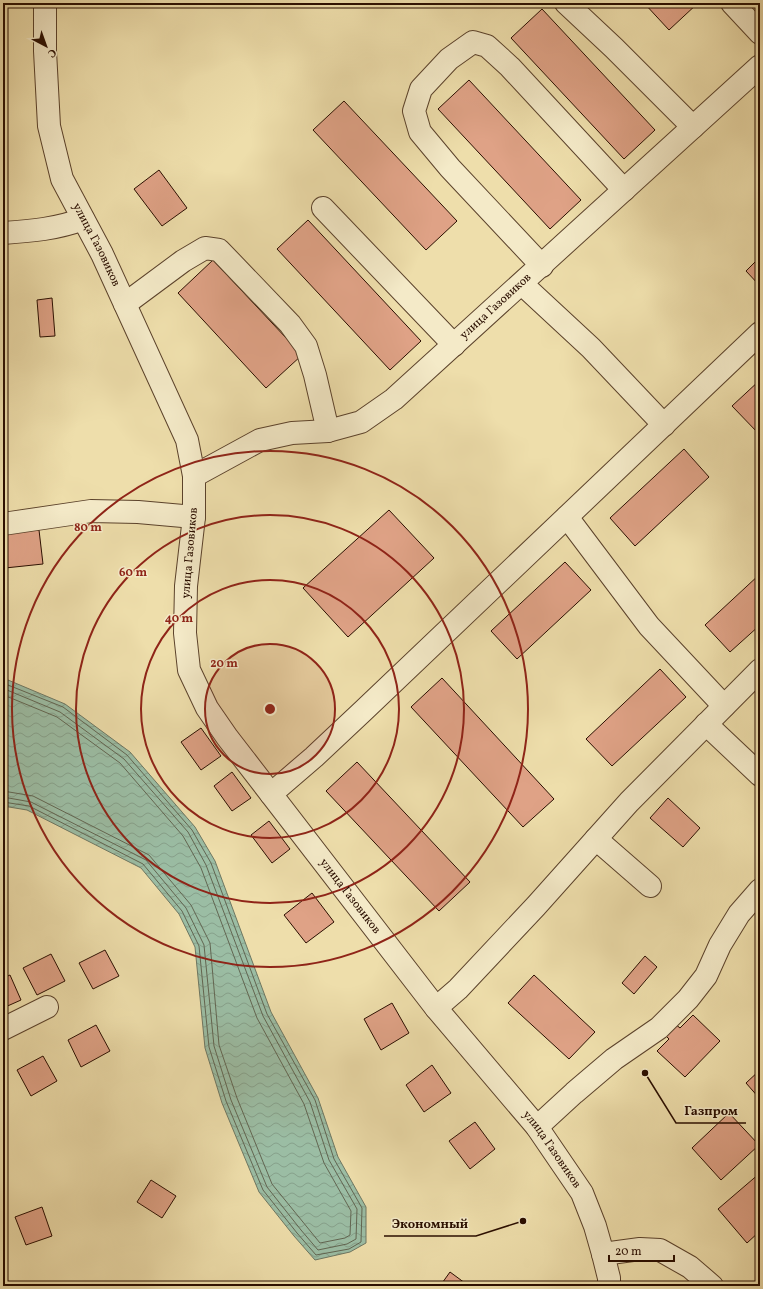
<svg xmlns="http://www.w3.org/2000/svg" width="763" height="1289" font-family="Vollkorn,serif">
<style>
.water{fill:url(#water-waves);stroke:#6e7762}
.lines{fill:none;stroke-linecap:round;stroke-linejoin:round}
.shore{stroke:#626652;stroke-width:1}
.building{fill:#dfa286;stroke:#2a0e00}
.minor-casing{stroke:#5b422b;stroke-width:24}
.minor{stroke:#f4eac8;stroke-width:22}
.ring{fill:none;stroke:#8f2418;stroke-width:2}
.labels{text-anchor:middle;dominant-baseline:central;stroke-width:3;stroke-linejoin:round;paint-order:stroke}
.street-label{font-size:12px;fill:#2a0e00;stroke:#f4eac8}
.centre{fill:#8f2418;stroke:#f4eac8;stroke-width:2}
.ring-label{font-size:12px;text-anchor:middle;font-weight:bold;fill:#8f2418;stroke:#f4eac8;stroke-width:3;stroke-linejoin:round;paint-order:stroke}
.leader{fill:none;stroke:#2a0e00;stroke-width:1.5}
.callout-dot{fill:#2a0e00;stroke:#f4eac8;stroke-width:1.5}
.callout-label{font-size:13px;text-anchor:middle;font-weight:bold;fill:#2a0e00;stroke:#f4eac8;stroke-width:3;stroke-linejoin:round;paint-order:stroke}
</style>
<defs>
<pattern id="water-waves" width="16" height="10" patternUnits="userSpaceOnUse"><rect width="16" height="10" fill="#9bbda4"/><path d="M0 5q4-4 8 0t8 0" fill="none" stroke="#86a18b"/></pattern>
</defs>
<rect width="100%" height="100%" fill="#eedeab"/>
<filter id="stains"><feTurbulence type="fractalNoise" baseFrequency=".005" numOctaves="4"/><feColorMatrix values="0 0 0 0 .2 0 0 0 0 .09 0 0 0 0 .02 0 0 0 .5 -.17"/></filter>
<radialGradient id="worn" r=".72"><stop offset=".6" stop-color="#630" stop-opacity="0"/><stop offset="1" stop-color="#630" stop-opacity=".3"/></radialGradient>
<polygon class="water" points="8,680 65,704 130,752 195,827 215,861 271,1012 318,1098 338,1157 366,1207 366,1243 350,1252 315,1260 294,1236 259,1192 222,1103 205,1048 195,947 179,914 141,868 27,810 3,806 3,681"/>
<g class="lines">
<g class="shore">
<polyline points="3,684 8,685 63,707 127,755 192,830 211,863 267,1014 315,1100 334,1159 362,1208 361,1242 349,1249 316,1255 297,1233 263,1190 226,1101 209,1047 199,946 182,911 143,864 29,806 3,802"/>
<polyline points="3,690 7,690 60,712 124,759 188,832 206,865 263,1016 310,1102 329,1160 357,1209 356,1239 347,1244 318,1250 301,1230 267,1187 231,1100 214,1046 204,945 186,908 146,860 31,802 3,797"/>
<polyline points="3,696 6,696 57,717 120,763 183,836 201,868 257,1018 304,1104 324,1163 351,1211 350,1235 345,1238 320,1243 272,1184 237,1098 219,1045 210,943 191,905 149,855 33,796 3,791"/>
</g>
</g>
<g class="building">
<polygon points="644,3 698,3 669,30"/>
<polygon points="542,9 655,130 624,159 511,38"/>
<polygon points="469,80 581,200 550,229 438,109"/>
<polygon points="344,101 457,221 426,250 313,130"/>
<polygon points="159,170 187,208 162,226 134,189"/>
<polygon points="308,220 421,341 390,370 277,249"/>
<polygon points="760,257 760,286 746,271"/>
<polygon points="213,260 302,355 266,388 178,293"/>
<polygon points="52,298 55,336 40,337 37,300"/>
<polygon points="760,380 760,431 758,433 732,406"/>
<polygon points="684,449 709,477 635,546 610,518"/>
<polygon points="389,510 434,558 348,637 303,588"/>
<polygon points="39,530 43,564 5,568 3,533"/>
<polygon points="565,562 591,590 517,659 491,631"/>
<polygon points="760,574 760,625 730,652 705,625"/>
<polygon points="660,669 686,697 612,766 586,739"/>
<polygon points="442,678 554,799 523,827 411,707"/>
<polygon points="201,728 221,756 201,770 181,742"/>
<polygon points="357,762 470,882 439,911 326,791"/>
<polygon points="232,772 251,798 232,811 214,786"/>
<polygon points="668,798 700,828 683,847 650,818"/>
<polygon points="269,821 290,849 272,863 251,835"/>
<polygon points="312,893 334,922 306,943 284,915"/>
<polygon points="105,950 119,976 93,989 79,963"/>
<polygon points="51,954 65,981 37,995 23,968"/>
<polygon points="645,956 657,967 634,994 622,983"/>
<polygon points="10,975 21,1000 3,1008 3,978"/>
<polygon points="534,975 595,1032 569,1059 508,1003"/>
<polygon points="392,1003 409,1033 381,1050 364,1019"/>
<polygon points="693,1015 720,1041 685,1077 657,1051 669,1039 664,1034 674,1023 680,1028"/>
<polygon points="96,1025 110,1051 81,1067 68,1040"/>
<polygon points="43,1056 57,1081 31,1096 17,1070"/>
<polygon points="432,1065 451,1093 424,1112 406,1085"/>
<polygon points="760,1070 760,1099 746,1083"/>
<polygon points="729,1113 759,1145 721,1180 692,1148"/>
<polygon points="475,1122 495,1149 470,1169 449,1141"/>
<polygon points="760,1173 760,1231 747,1243 718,1209"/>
<polygon points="151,1180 176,1196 162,1218 137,1202"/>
<polygon points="42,1207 52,1236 26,1245 15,1217"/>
<polygon points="450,1272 469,1286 440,1286"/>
</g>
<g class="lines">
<defs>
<g id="minor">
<path id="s1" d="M45 3V51L49 126 62 179 102 254 187 440 194 476V517L186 586 185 633 189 670 207 708 227 737 436 1008 537 1127 582 1193 595 1226 603 1254 609 1278V1286"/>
<polyline points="566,3 614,48 693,127"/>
<polyline points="732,3 760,33"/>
<polyline points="323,208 454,345"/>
<path d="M3 233C31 231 57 229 83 219"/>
<polyline points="542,266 450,168 420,132 414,111 421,89 449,59 473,42 487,46 510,67 624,190"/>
<polyline points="522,284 591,348 664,425"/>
<polyline points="125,304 183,261 205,248 219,250 290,324 306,346 315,375 328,431"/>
<path id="s2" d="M194 476 260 440 292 433 328 431 361 422 394 399 760 66"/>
<polyline points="567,517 649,626 724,706"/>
<polyline points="3,524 91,511 138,512 194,517"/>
<polyline points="706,724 760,775"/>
<polyline points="271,794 314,757 363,711 760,333"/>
<polyline points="596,839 650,886"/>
<polyline points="436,1008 458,989 536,906 629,802 760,670"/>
<polyline points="3,1029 47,1007"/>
<polyline points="537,1127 574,1093 614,1059 659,1028 688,999 706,976 720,945 739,914 760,890"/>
<polyline points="603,1254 640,1249 660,1250 690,1267 712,1286"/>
</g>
</defs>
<use href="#minor" class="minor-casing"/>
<use href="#minor" class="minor"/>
</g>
<circle cx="270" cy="709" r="65" fill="#8f2418" fill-opacity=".12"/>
<g class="ring">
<circle cx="270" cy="709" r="65"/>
<circle cx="270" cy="709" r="129"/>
<circle cx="270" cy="709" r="194"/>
<circle cx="270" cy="709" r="258"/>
</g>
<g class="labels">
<g class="street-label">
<text stroke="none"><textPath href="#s1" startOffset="252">улица Газовиков</textPath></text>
<text stroke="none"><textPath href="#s2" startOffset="356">улица Газовиков</textPath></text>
<text transform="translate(190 553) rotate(-85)">улица Газовиков</text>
<text stroke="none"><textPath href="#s1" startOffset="977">улица Газовиков</textPath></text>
<text stroke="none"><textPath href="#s1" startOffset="1301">улица Газовиков</textPath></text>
</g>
</g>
<circle cx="270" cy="709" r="6" class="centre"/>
<g class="ring-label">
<text x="88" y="531">80 m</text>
<text x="133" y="576">60 m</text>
<text x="179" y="622">40 m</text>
<text x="224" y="667">20 m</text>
</g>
<path class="leader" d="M645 1073L676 1123H746M523 1221L476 1236H384"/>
<g class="callout-dot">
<circle cx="645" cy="1073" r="4"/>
<circle cx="523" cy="1221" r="4"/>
</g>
<g class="callout-label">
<text x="711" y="1115">Газпром</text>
<text x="430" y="1228">Экономный</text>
</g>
<rect width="763" height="1289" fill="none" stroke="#eedeab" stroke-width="16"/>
<rect x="4" y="4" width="755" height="1281" fill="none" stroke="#2a0e00" stroke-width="2"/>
<rect x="8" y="8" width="747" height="1273" fill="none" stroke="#2a0e00"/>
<g transform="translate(46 46) rotate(139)" stroke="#f4eac8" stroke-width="3" paint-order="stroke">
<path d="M0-3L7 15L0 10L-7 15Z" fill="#2a0e00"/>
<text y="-6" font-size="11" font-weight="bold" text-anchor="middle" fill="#2a0e00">С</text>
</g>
<path d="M609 1255v6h65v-6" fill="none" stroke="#2a0e00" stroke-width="2"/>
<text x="615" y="1255" font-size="12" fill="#2a0e00" stroke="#f4eac8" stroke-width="3" paint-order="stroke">20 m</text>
<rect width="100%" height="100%" filter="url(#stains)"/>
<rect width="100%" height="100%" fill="url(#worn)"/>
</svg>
